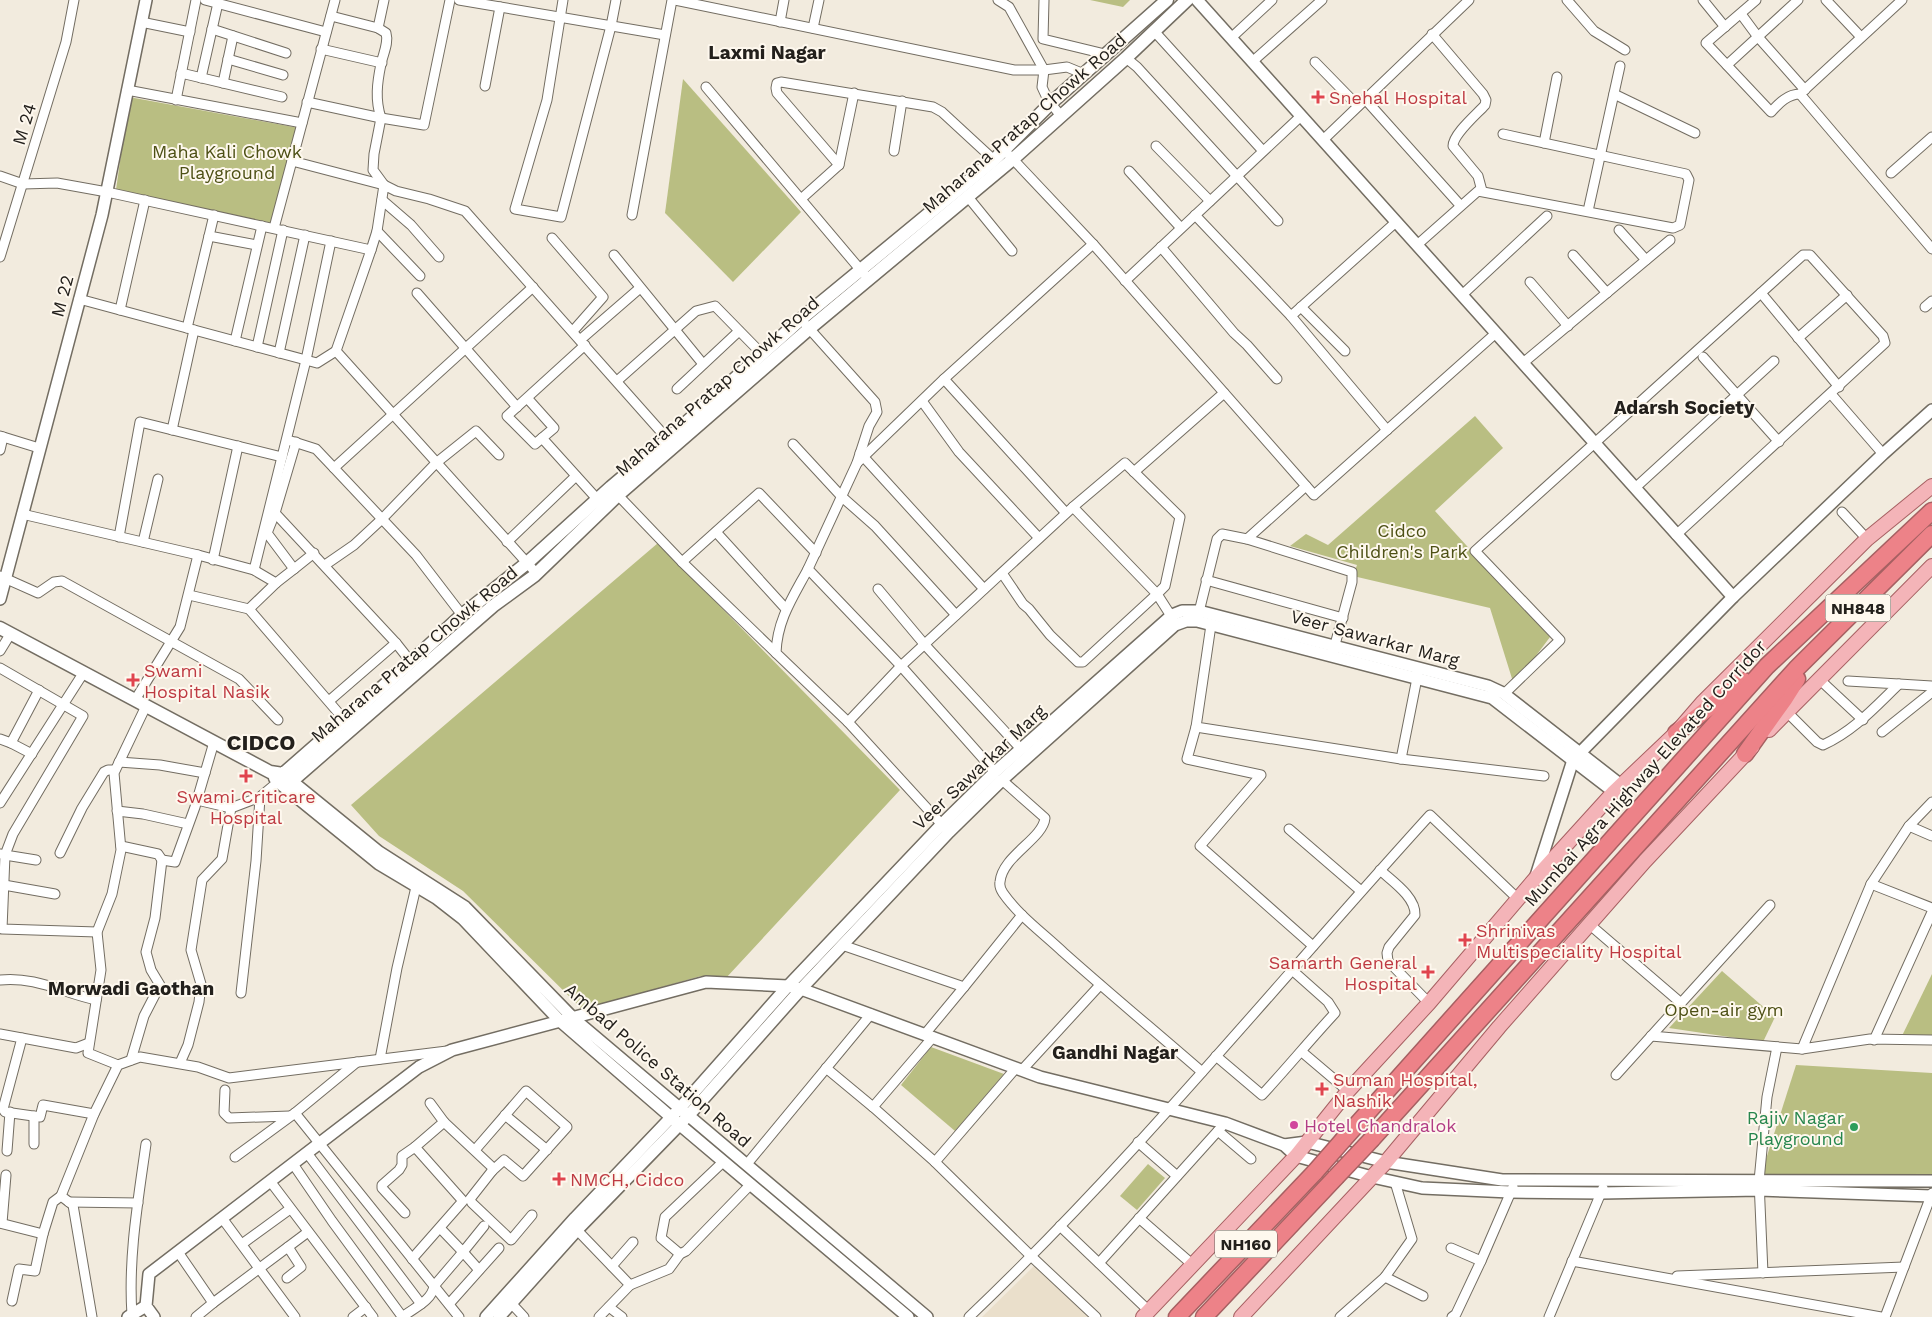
<svg xmlns="http://www.w3.org/2000/svg" width="1932" height="1317" font-family="'Work Sans',sans-serif">
<style>
.built{fill:#eadfcb}
.green{fill:#b9be82}
.lines{fill:none;stroke-linecap:round;stroke-linejoin:round}
.minor-casing{stroke:#736d62;stroke-width:11}
.tertiary-casing{stroke:#736d62;stroke-width:14}
.secondary-casing{stroke:#736d62;stroke-width:15}
.primary-casing{stroke:#a66062;stroke-width:16}
.motorway-casing{stroke:#a66062;stroke-width:19}
.minor{stroke:#fff;stroke-width:9}
.tertiary{stroke:#fff;stroke-width:11}
.secondary{stroke:#fff;stroke-width:12}
.primary{stroke:#f4b4b8;stroke-width:14}
.motorway{stroke:#ed8288;stroke-width:16}
.motorway-bridge-casing{stroke:#a66062;stroke-width:19;stroke-linecap:butt}
.motorway-bridge{stroke:#ed8288;stroke-width:16}
.health-dot{fill:#e0444e;stroke:#fef8ee;stroke-width:2}
.hotel-dot{fill:#d1479c;stroke:#fef8ee;stroke-width:2}
.leisure-dot{fill:#2e9e5b;stroke:#fef8ee;stroke-width:2}
.labels{text-anchor:middle;dominant-baseline:central;stroke-width:4;stroke-linejoin:round;paint-order:stroke}
.shield{fill:#fef8ee;stroke:#65615b;stroke-width:1}
.shield-label{font-size:16px;font-weight:bold;fill:#23201c}
.health-label{font-size:18px;fill:#be3a42;stroke:#fef8ee;text-anchor:start}
.street-label{font-size:18px;fill:#23201c;stroke:#fef8ee}
.park-label{font-size:18px;fill:#4d5015;stroke:#fef8ee}
.leisure-label{font-size:18px;fill:#27864d;stroke:#fef8ee;text-anchor:end}
.hotel-label{font-size:18px;fill:#b23c85;stroke:#fef8ee;text-anchor:start}
.neighbourhood-label{font-size:19px;font-weight:bold;fill:#23201c;stroke:#fef8ee}
.district-label{font-size:22px;font-weight:bold;fill:#23201c;stroke:#fef8ee}
</style>
<rect width="100%" height="100%" fill="#f2ebde"/>
<polygon class="built" points="1034,1266 1095,1317 982,1317"/>
<g class="green">
<polygon points="1090,0 1130,0 1123,7"/>
<polygon points="683,79 801,212 733,282 665,213"/>
<polygon points="129,97 299,128 272,223 116,190"/>
<polygon points="1475,416 1503,448 1435,511 1550,637 1514,685 1490,608 1353,576 1357,565 1290,546 1306,534 1328,545"/>
<polygon points="658,543 900,790 726,978 701,976 648,991 586,1013 463,891 379,836 351,805"/>
<polygon points="1722,971 1775,1017 1763,1042 1669,1028"/>
<polygon points="1932,974 1932,1040 1900,1040"/>
<polygon points="931,1047 1004,1074 955,1131 901,1085"/>
<polygon points="1796,1065 1932,1073 1932,1181 1759,1181"/>
<polygon points="1148,1164 1165,1178 1137,1210 1120,1196"/>
</g>
<g class="lines">
<defs>
<g id="minor">
<polyline points="205,0 326,32"/>
<polyline points="459,0 665,35"/>
<polyline points="563,0 547,100 515,209 561,217 611,26 616,0"/>
<polyline points="675,0 1014,70 1044,70 1067,67 1084,74"/>
<polyline points="998,0 1009,7 1044,70 1042,87 1048,100 1061,116"/>
<polyline points="1044,0 1043,39 1105,54"/>
<polyline points="1567,0 1594,31 1625,50"/>
<polyline points="1703,0 1725,27"/>
<path d="M1756 0 1706 43 1771 112C1779 103 1788 94 1800 94"/>
<polyline points="1826,0 1861,37"/>
<polyline points="1902,0 1800,94 1932,249"/>
<polyline points="1741,14 1758,37 1805,90"/>
<path d="M331 16 378 28 386 33C389 43 383 54 381 64 377 83 375 100 381 118"/>
<polyline points="141,22 190,32"/>
<polyline points="780,22 784,0"/>
<polyline points="378,28 384,0"/>
<polyline points="813,28 819,0"/>
<polyline points="212,29 286,53"/>
<polyline points="1154,31 1263,151"/>
<path d="M1432 34 1483 94 1486 100 1485 105C1477 114 1453 134 1453 146L1478 176 1482 191"/>
<polyline points="1231,38 1272,0"/>
<polyline points="321,49 382,63"/>
<polyline points="1126,58 1137,67 1278,221"/>
<polyline points="228,59 283,75"/>
<polyline points="1252,62 1322,0"/>
<polyline points="1315,62 1358,106"/>
<polyline points="1727,65 1798,0"/>
<polyline points="181,73 282,97"/>
<polyline points="201,78 218,3"/>
<polyline points="223,83 233,36"/>
<polyline points="485,86 500,7"/>
<polyline points="706,87 864,274"/>
<polyline points="127,90 302,123"/>
<polyline points="1614,94 1695,133"/>
<polyline points="1365,99 1460,205"/>
<polyline points="176,100 196,0"/>
<polyline points="307,102 381,118"/>
<polyline points="1323,140 1469,0"/>
<polyline points="1544,143 1557,77"/>
<polyline points="1156,146 1210,201"/>
<polyline points="894,151 902,101"/>
<polyline points="1009,155 1093,244 1314,495 1496,333"/>
<polyline points="292,161 384,185"/>
<polyline points="839,165 777,93 776,88 777,83 781,82 933,107 942,112 994,160"/>
<polyline points="1129,171 1181,228"/>
<polyline points="1891,173 1932,137"/>
<polyline points="0,176 23,184 57,183 107,192 371,250 336,351 537,574"/>
<polyline points="384,185 373,170 374,154 381,118 424,125 450,0"/>
<polyline points="968,197 1012,251"/>
<polyline points="801,199 839,165 854,93"/>
<polyline points="382,200 411,225 439,257"/>
<polyline points="1588,211 1620,66"/>
<polyline points="632,215 672,0"/>
<polyline points="1195,215 1291,316 1396,222"/>
<polyline points="274,228 335,0"/>
<polyline points="1619,230 1646,260"/>
<polyline points="377,231 420,276"/>
<polyline points="209,236 257,245"/>
<polyline points="552,238 603,297 573,331"/>
<polyline points="1417,245 1478,191 1673,228 1680,225 1689,180 1686,174 1503,134"/>
<polyline points="1161,247 1234,333 1247,345 1277,379"/>
<polyline points="371,250 377,231 384,185 396,191 429,199 465,211 671,443"/>
<polyline points="614,255 703,364"/>
<polyline points="1573,255 1607,293"/>
<polyline points="0,257 66,42 74,0"/>
<polyline points="1125,281 1301,116"/>
<polyline points="1530,282 1568,326"/>
<polyline points="417,293 517,407"/>
<polyline points="1761,293 1839,387"/>
<polyline points="1462,295 1547,216"/>
<polyline points="79,299 317,363 336,351"/>
<polyline points="1301,307 1345,351"/>
<polyline points="1925,307 1932,301"/>
<polyline points="120,310 145,200"/>
<polyline points="1291,316 1387,430"/>
<polyline points="806,325 875,402 877,412 869,426 857,463 808,569 901,666 995,772"/>
<polyline points="187,328 214,215"/>
<polyline points="1798,338 1847,295"/>
<polyline points="580,340 640,288"/>
<polyline points="235,341 262,226"/>
<polyline points="257,347 283,230"/>
<polyline points="279,353 305,235"/>
<polyline points="1703,357 1779,442"/>
<polyline points="1523,363 1670,240"/>
<polyline points="944,379 1066,513"/>
<polyline points="617,381 696,311 715,306 762,354"/>
<polyline points="677,389 739,331"/>
<polyline points="1831,394 1883,454"/>
<polyline points="528,399 554,428 535,444 507,416 585,345"/>
<polyline points="922,401 959,452 1039,538"/>
<polyline points="172,430 194,330"/>
<polyline points="0,436 39,448"/>
<polyline points="542,438 598,500"/>
<polyline points="291,441 316,449 334,468"/>
<polyline points="793,444 842,497 875,526 956,615"/>
<polyline points="0,450 3,437"/>
<polyline points="860,453 984,589"/>
<polyline points="857,463 944,379 1093,244"/>
<polyline points="1134,472 1224,393"/>
<polyline points="1635,488 1774,361"/>
<polyline points="614,491 682,562 776,653"/>
<polyline points="1842,512 1867,539"/>
<polyline points="275,513 396,643 411,662"/>
<polyline points="22,514 198,555 180,627 135,700"/>
<polyline points="716,532 786,609"/>
<polyline points="119,537 140,422 282,457"/>
<polyline points="1247,539 1306,486"/>
<polyline points="143,542 158,479"/>
<polyline points="507,542 576,476"/>
<polyline points="198,555 254,570 306,360 331,241"/>
<polyline points="213,560 238,446"/>
<polyline points="682,562 759,493 816,553"/>
<polyline points="325,565 354,545 382,519 436,463 476,431 499,455"/>
<polyline points="294,569 314,553"/>
<path d="M808 569C793 597 777 620 776 653L848 722"/>
<polyline points="254,570 276,583 249,609 348,724"/>
<polyline points="1002,573 1023,604 1029,609 1050,635 1078,662 1083,662 1157,594 1073,507"/>
<polyline points="0,576 38,593 54,582 62,581 239,679 278,720"/>
<polyline points="1206,580 1343,618"/>
<polyline points="276,583 294,569 267,533 275,513 296,442"/>
<polyline points="878,589 925,645 1021,749"/>
<polyline points="189,595 249,609"/>
<polyline points="462,615 416,555 334,468 533,287"/>
<polyline points="1198,616 1217,539 1222,534 1247,539 1352,572 1352,582 1333,652"/>
<polyline points="1211,625 1196,727 1401,759 1544,776"/>
<polyline points="0,651 11,633"/>
<polyline points="0,668 83,716 13,834 5,855 36,860"/>
<polyline points="1819,679 1863,720"/>
<polyline points="1899,684 1932,686"/>
<polyline points="1504,694 1560,640 1475,551 1803,255 1810,255 1883,336 1885,343 1676,535"/>
<polyline points="329,701 396,643"/>
<path d="M1787 712 1817 742 1823 745C1854 731 1875 707 1899 684L1848 681"/>
<polyline points="1196,727 1187,759 1261,775 1200,846 1313,946"/>
<polyline points="1882,732 1932,692"/>
<polyline points="0,739 11,743 39,690"/>
<polyline points="11,743 32,754"/>
<polyline points="1401,759 1418,673"/>
<polyline points="119,762 160,765 205,773"/>
<path d="M1002 780 1045 818C1043 839 1002 856 1000 882 999 887 1001 890 1003 893 1019 916 1043 933 1063 952 1109 993 1156 1032 1202 1072"/>
<polyline points="197,800 231,808"/>
<polyline points="1932,802 1909,826 1871,884 1802,1049 1870,1039 1932,1040"/>
<polyline points="0,803 84,672"/>
<polyline points="117,811 143,814 188,824"/>
<polyline points="1909,826 1932,836"/>
<polyline points="945,828 848,722 901,666 1073,507 1125,463 1180,517 1165,586 1157,594 1173,619"/>
<polyline points="1289,829 1361,891"/>
<polyline points="121,846 158,854 162,860"/>
<polyline points="60,853 82,808 104,772 108,770 115,770"/>
<polyline points="0,854 5,855 2,929 97,932"/>
<path d="M1380 870C1392 881 1416 897 1415 915L1389 947 1387 953 1388 961 1429 1003"/>
<polyline points="1871,884 1932,908"/>
<polyline points="4,885 55,894"/>
<polyline points="1589,924 1681,1003 1616,1075"/>
<polyline points="842,945 964,987 1022,915"/>
<path d="M0 980C34 976 64 993 96 1000"/>
<polyline points="241,993 256,861 260,797"/>
<polyline points="1681,1003 1770,905"/>
<polyline points="0,1034 76,1048 89,1043"/>
<polyline points="925,1034 964,987"/>
<polyline points="1651,1036 1802,1049"/>
<polyline points="22,1038 3,1109 5,1112 40,1117 43,1105 94,1114"/>
<polyline points="1874,1040 1932,912"/>
<polyline points="1302,1052 1348,1091"/>
<path d="M1216 1056 1262 1095C1287 1068 1310 1040 1335 1013L1328 1002 1292 970"/>
<polyline points="380,1059 397,968 416,887"/>
<polyline points="131,1060 144,1016 160,985 151,970 146,952 155,918 162,860 175,862 195,807 214,742"/>
<polyline points="180,1063 188,1045 199,1002 201,984 191,950 202,880 222,859 231,808 260,797 278,782"/>
<polyline points="118,1065 88,1053 101,970 97,932 112,894 121,850 114,773 146,706"/>
<polyline points="826,1068 873,1107 933,1037"/>
<polyline points="1022,1070 1100,985"/>
<polyline points="225,1090 224,1113 229,1118 290,1116"/>
<polyline points="873,1107 935,1162 1016,1068"/>
<polyline points="295,1113 459,1317"/>
<polyline points="505,1115 547,1150"/>
<polyline points="34,1116 34,1144"/>
<polyline points="444,1122 492,1167 492,1171 470,1199 472,1203 511,1240 532,1215"/>
<polyline points="1218,1131 1251,1159"/>
<polyline points="1138,1142 1177,1176"/>
<polyline points="415,1147 444,1122 430,1103"/>
<polyline points="475,1150 526,1091 567,1127 523,1176 504,1160 492,1171"/>
<polyline points="7,1151 10,1112"/>
<polyline points="307,1153 421,1304"/>
<polyline points="235,1157 295,1113 357,1062"/>
<polyline points="935,1162 1032,1257 1096,1317"/>
<path d="M293 1164 332 1221 401 1315H405C416 1307 432 1300 434 1286L463 1252 479 1270"/>
<polyline points="747,1164 871,1014"/>
<polyline points="270,1181 373,1317"/>
<polyline points="69,1202 138,1203"/>
<polyline points="405,1213 382,1188 382,1185 399,1170 402,1165 402,1156 415,1147 463,1201 412,1259"/>
<polyline points="222,1218 295,1317"/>
<polyline points="1139,1218 1193,1265"/>
<polyline points="0,1223 43,1234 53,1202 61,1196"/>
<polyline points="2,1223 6,1175"/>
<polyline points="1060,1226 1149,1311"/>
<polyline points="440,1228 463,1252 484,1226"/>
<polyline points="577,1230 630,1285 599,1317"/>
<polyline points="242,1244 290,1209"/>
<polyline points="1451,1248 1481,1261"/>
<polyline points="178,1252 213,1303 196,1317"/>
<polyline points="680,1254 661,1238 665,1217 723,1162"/>
<polyline points="1572,1261 1881,1317"/>
<polyline points="1099,1263 1225,1123"/>
<polyline points="612,1266 633,1242"/>
<polyline points="1763,1273 1759,1181 1767,1097 1777,1047"/>
<polyline points="1677,1276 1904,1267"/>
<polyline points="1385,1277 1423,1296"/>
<polyline points="287,1278 301,1267 288,1247"/>
<polyline points="630,1285 669,1269 680,1254 686,1251 751,1184"/>
<polyline points="12,1301 19,1269 35,1271 43,1234"/>
<polyline points="213,1303 308,1232"/>
<polyline points="511,1303 524,1317"/>
<polyline points="449,1304 499,1248"/>
<polyline points="609,1307 622,1317"/>
<path d="M132 1315C128 1258 138 1201 146 1144"/>
<polyline points="92,1317 73,1205 61,1196 94,1114 118,1065 140,1057 198,1067 229,1078 447,1051"/>
<polyline points="353,1317 366,1307"/>
<path d="M969 1317C1134 1160 1277 983 1430 815L1518 899"/>
<polyline points="1340,1317 1385,1277 1412,1239 1395,1182"/>
<polyline points="1452,1317 1456,1314 1481,1261 1513,1187"/>
<polyline points="1549,1317 1603,1188"/>
<polyline points="1885,1317 1932,1193"/>
</g>
<g id="tertiary">
<polyline points="1197,0 1733,597"/>
<polyline points="0,599 102,215 146,0"/>
<polyline points="1536,876 1573,760 1733,597 1883,454 1932,410"/>
<polyline points="1284,1145 1307,1142 1386,1162 1502,1180 1932,1181"/>
<polyline points="128,1317 146,1306"/>
<polyline points="154,1317 146,1306 149,1274 419,1067 452,1050 706,982 788,986 801,989 1040,1077 1225,1123 1284,1145 1296,1156 1372,1177 1422,1188 1510,1192 1601,1193 1759,1190 1932,1196"/>
<polyline points="486,1317 575,1218 680,1108 788,986 941,825 995,772 1172,615 1182,611 1199,611 1488,686 1503,693 1621,785"/>
<polyline points="499,1317 577,1230 689,1115 801,989 949,832 1002,780 1175,625 1186,621 1197,621 1492,698 1614,792"/>
<polyline points="908,1317 680,1125 560,1021 463,919 436,898 379,864 278,782 283,774 379,852 465,907 573,1018 927,1317"/>
</g>
<g id="secondary">
<polyline points="0,628 270,772 283,774 411,662 462,615 527,563 611,487 668,439 801,319 994,160 1051,103 1167,0"/>
<polyline points="275,778 278,782 292,781 493,606 534,576 618,495 810,328 1013,159 1126,58 1187,0"/>
</g>
<g id="primary">
<polyline points="1769,730 1932,566"/>
<polyline points="1143,1317 1296,1156 1348,1091 1429,1003 1535,879 1614,792 1676,733 1702,703 1867,539 1932,486"/>
<polyline points="1241,1317 1386,1162 1499,1027 1645,861 1752,747"/>
</g>
<g id="motorway">
<polyline points="1676,733 1744,681"/>
<polyline points="1745,754 1785,698 1797,679"/>
<polyline points="1372,1139 1796,669 1932,534"/>
<polyline points="1343,1140 1767,666 1932,511"/>
<polyline points="1177,1317 1315,1172"/>
<polyline points="1204,1317 1336,1177"/>
</g>
</defs>
<use href="#minor" class="minor-casing"/>
<use href="#tertiary" class="tertiary-casing"/>
<use href="#secondary" class="secondary-casing"/>
<use href="#primary" class="primary-casing"/>
<use href="#motorway" class="motorway-casing"/>
<use href="#minor" class="minor"/>
<use href="#tertiary" class="tertiary"/>
<use href="#secondary" class="secondary"/>
<use href="#primary" class="primary"/>
<use href="#motorway" class="motorway"/>
<defs>
<g id="motorway-bridge">
<polyline points="1315,1172 1343,1140"/>
<polyline points="1336,1177 1372,1139"/>
</g>
</defs>
<use href="#motorway-bridge" class="motorway-bridge-casing"/>
<use href="#motorway-bridge" class="motorway-bridge"/>
</g>
<g class="health-dot">
<path d="M1315.5 89.5h5v5h5v5h-5v5h-5v-5h-5v-5h5z"/>
<path d="M130.5 672.5h5v5h5v5h-5v5h-5v-5h-5v-5h5z"/>
<path d="M243.5 768.5h5v5h5v5h-5v5h-5v-5h-5v-5h5z"/>
<path d="M1462.5 932.5h5v5h5v5h-5v5h-5v-5h-5v-5h5z"/>
<path d="M1425.5 964.5h5v5h5v5h-5v5h-5v-5h-5v-5h5z"/>
<path d="M1319.5 1081.5h5v5h5v5h-5v5h-5v-5h-5v-5h5z"/>
<path d="M556.5 1171.5h5v5h5v5h-5v5h-5v-5h-5v-5h5z"/>
</g>
<circle class="hotel-dot" cx="1294" cy="1125" r="5"/>
<circle class="leisure-dot" cx="1854" cy="1127" r="5"/>
<g class="labels">
<g class="shield">
<rect x="1825.5" y="594.5" width="65" height="27" rx="4"/>
<rect x="1215" y="1230.5" width="62" height="27" rx="4"/>
</g>
<g class="shield-label">
<text x="1858" y="608">NH848</text>
<text x="1246" y="1244">NH160</text>
</g>
<g class="health-label">
<text x="1329" y="97">Snehal Hospital</text>
<text x="144" y="670">Swami<tspan x="144" dy="21">Hospital Nasik</tspan></text>
<text x="246" y="796" text-anchor="middle">Swami Criticare<tspan x="246" dy="21">Hospital</tspan></text>
<text x="1476" y="930">Shrinivas<tspan x="1476" dy="21">Multispeciality Hospital</tspan></text>
<text x="1417" y="962" text-anchor="end">Samarth General<tspan x="1417" dy="21">Hospital</tspan></text>
<text x="1333" y="1079">Suman Hospital,<tspan x="1333" dy="21">Nashik</tspan></text>
<text x="570" y="1179">NMCH, Cidco</text>
</g>
<g class="street-label">
<text transform="translate(1024 123) rotate(-41)">Maharana Pratap Chowk Road</text>
<text transform="translate(24 124) rotate(-73)">M 24</text>
<text transform="translate(62 296) rotate(-75)">M 22</text>
<text transform="translate(717 386) rotate(-41)">Maharana Pratap Chowk Road</text>
<text transform="translate(1375 638) rotate(15)">Veer Sawarkar Marg</text>
<text transform="translate(414 654) rotate(-40)">Maharana Pratap Chowk Road</text>
<text transform="translate(979 767) rotate(-43)">Veer Sawarkar Marg</text>
<text transform="translate(1645 773) rotate(-48)">Mumbai Agra Highway Elevated Corridor</text>
<text transform="translate(658 1065) rotate(41)">Ambad Police Station Road</text>
</g>
<g class="park-label">
<text x="227" y="151">Maha Kali Chowk<tspan x="227" dy="21">Playground</tspan></text>
<text x="1402" y="530">Cidco<tspan x="1402" dy="21">Children's Park</tspan></text>
<text x="1724" y="1009">Open-air gym</text>
</g>
<g class="leisure-label">
<text x="1844" y="1117">Rajiv Nagar<tspan x="1844" dy="21">Playground</tspan></text>
</g>
<g class="hotel-label">
<text x="1304" y="1125">Hotel Chandralok</text>
</g>
<g class="neighbourhood-label">
<text x="767" y="52">Laxmi Nagar</text>
<text x="1684" y="407">Adarsh Society</text>
<text x="131" y="988">Morwadi Gaothan</text>
<text x="1115" y="1052">Gandhi Nagar</text>
</g>
<g class="district-label">
<text x="261" y="742">CIDCO</text>
</g>
</g>
</svg>
